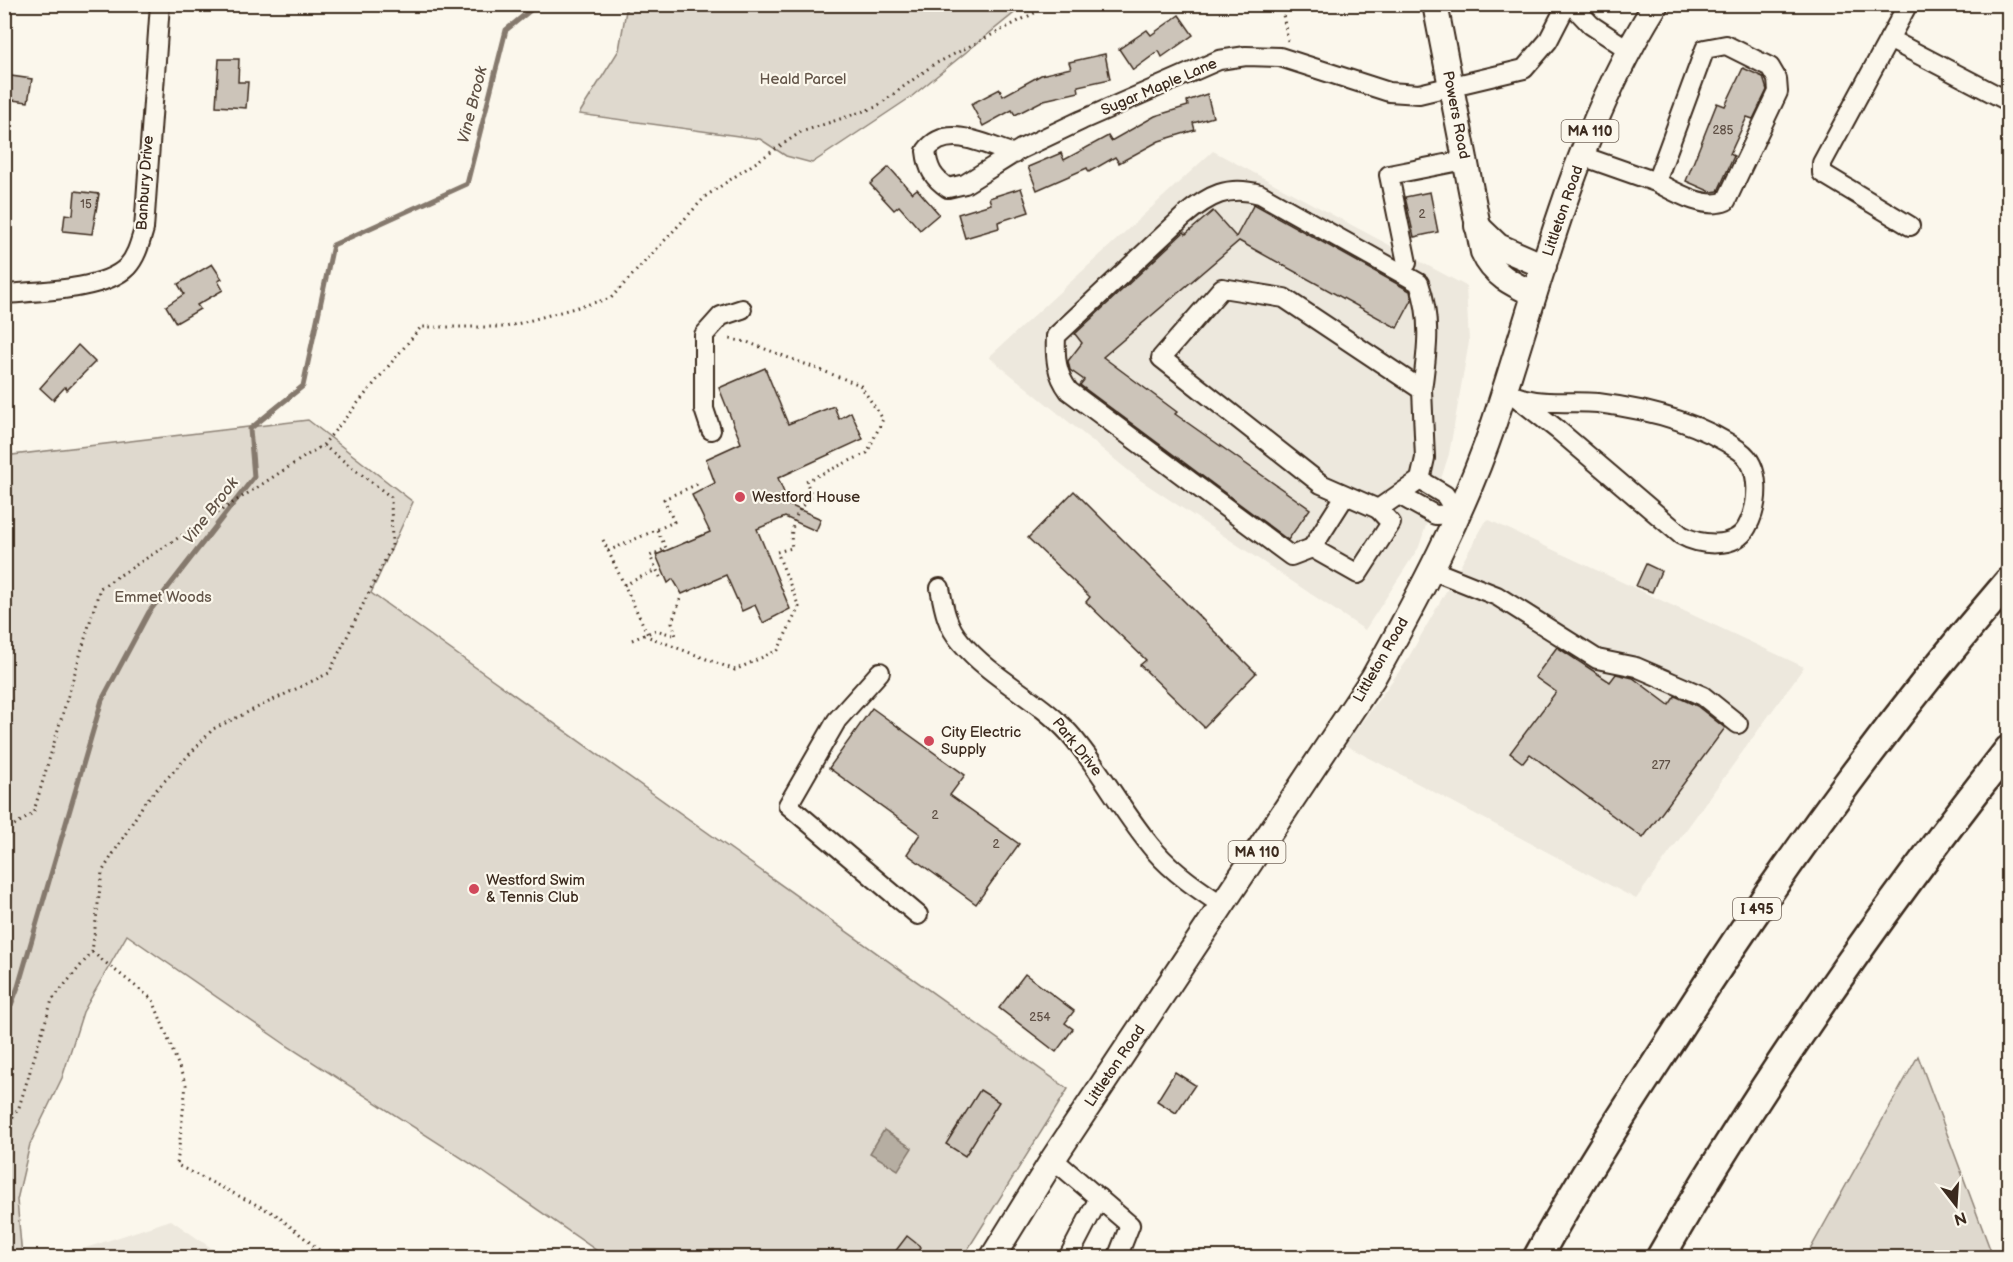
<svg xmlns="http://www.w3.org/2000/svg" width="2013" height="1262" font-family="'Balsamiq Sans',sans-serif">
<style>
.built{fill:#ede8dd}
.green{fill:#dfd9ce;stroke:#8d8276;stroke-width:1.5}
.water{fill:#b6aea2;stroke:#85796d;stroke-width:1.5}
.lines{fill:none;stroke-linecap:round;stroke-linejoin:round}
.stream{stroke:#85796d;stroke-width:5}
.building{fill:#ccc4b9;stroke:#3b2a1e;stroke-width:1.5}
.minor-casing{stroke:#3b2a1e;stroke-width:22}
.major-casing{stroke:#3b2a1e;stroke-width:28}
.highway-casing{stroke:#3b2a1e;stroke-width:32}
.path{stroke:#3b2a1e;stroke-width:3;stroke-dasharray:1.5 4.5;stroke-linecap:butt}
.minor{stroke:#fbf7ec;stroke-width:18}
.major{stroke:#fbf7ec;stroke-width:24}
.highway{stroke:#fbf7ec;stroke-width:27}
.poi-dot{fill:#d1495b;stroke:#fbf7ec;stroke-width:2}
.labels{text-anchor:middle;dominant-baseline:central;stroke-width:4.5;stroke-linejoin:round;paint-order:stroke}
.number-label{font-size:12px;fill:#5f5045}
.shield{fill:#fbf7ec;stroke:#75685c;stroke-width:1.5}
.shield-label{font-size:14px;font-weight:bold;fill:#3b2a1e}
.park-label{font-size:15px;fill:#64564a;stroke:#fbf7ec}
.street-label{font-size:15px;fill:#3b2a1e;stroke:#fbf7ec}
.poi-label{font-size:15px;fill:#3b2a1e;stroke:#fbf7ec;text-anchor:start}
.water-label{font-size:16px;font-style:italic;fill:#605246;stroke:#fbf7ec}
</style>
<rect width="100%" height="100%" fill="#fbf7ec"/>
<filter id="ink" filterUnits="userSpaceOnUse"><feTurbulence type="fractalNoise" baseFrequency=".0167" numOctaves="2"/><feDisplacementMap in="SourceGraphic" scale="12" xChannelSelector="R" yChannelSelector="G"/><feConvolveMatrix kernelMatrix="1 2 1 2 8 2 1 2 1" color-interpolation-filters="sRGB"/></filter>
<g filter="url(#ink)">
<g class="built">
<polygon points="1213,151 1466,286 1469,342 1449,454 1419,547 1365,630 1140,480 989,357"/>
<polygon points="1487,519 1804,667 1636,899 1345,745 1406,662"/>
<polygon points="171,1220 224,1257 58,1257"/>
</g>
<g class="green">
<polygon points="627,5 627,4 1024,5 911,97 812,163 786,156 760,139 579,114 619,50"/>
<polygon points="308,420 413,502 371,593 1068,1089 963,1257 606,1257 479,1169 286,1045 127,935 83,1012 62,1078 30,1144 17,1200 22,1257 5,1257 4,456"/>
<polygon points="1918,1056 1993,1257 1806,1257"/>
</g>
<polygon class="water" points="884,1130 912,1148 898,1170 870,1153"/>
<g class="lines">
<polyline class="stream" points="4,1023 18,987 102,700 149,612 254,477 250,429 303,386 333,245 467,184 506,30 538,4"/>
</g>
<g class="building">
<polygon points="1179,15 1193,35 1162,57 1159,51 1133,70 1119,49 1147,30 1151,35"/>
<polygon points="1105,54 1110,79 1078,86 1079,92 1044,100 1015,115 1012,110 983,126 971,104 1000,89 1003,96 1041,75 1071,68 1069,62"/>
<polygon points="219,59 239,59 238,82 248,82 246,108 216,106"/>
<polygon points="1743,68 1763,77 1767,90 1753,119 1747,117 1730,154 1734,156 1718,191 1711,192 1686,181 1717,103 1725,106"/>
<polygon points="4,75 32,79 28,102 4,99"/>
<polygon points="1207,94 1213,117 1193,123 1195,130 1159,141 1119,163 1115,157 1089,172 1087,168 1037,190 1028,167 1061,153 1064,160 1108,136 1111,141 1155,116 1188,106 1187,101"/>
<polygon points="889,167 912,193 917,189 939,214 920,230 899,206 894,210 870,184"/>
<polygon points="1021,188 1029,212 998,222 999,228 965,238 958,214 991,204 989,198"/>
<polygon points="75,191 99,194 92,234 63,231 65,214 73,215"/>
<polygon points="1430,192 1438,232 1414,237 1405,197"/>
<polygon points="1254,204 1410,291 1412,300 1397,328 1239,241 1103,357 1177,412 1175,414 1310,509 1288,540 1080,385 1084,380 1070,370 1068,361 1082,343 1075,334 1184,232 1186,234 1213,211 1236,237"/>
<polygon points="212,264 222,279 218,281 223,290 197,305 200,309 176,323 166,306 184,294 178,284"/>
<polygon points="78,345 95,362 67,390 65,387 53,400 40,388"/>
<polygon points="765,368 788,424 834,406 839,419 851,412 863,439 778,478 789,505 821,519 816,531 785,517 757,529 790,609 763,623 755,605 742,611 726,575 682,594 673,579 668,583 656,555 710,532 692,495 715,483 706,459 741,443 719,388"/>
<polygon points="1074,491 1256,673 1204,727 1140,665 1146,660 1086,602 1090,597 1028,538"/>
<polygon points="1646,564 1661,571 1652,592 1636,586"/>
<polygon points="1557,647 1610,682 1616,674 1633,678 1669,705 1675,696 1697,706 1725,728 1643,838 1530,754 1523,763 1510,753 1556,692 1535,677"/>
<polygon points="872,708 965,775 950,795 1019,844 976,904 907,854 920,834 829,768"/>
<polygon points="1025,974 1074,1011 1065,1023 1073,1029 1056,1052 999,1008"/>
<polygon points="1175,1072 1195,1085 1176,1113 1157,1101"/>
<polygon points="980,1090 999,1102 965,1156 946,1144"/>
<polygon points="907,1236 921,1247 913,1257 891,1257"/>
</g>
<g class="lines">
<defs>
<g id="minor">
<polyline points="1571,4 1591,25 1629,50"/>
<polyline points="1908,4 1822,163 1822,173 1910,226"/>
<polyline points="1889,39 2008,101"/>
<path d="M1014 154C987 146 947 122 926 151 928 169 933 178 948 188L965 184 1021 149 1082 120 1219 60 1246 56 1280 57 1389 92 1419 94 1524 69 1548 41 1567 4"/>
<path d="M1582 156 1656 182 1705 49 1726 45 1770 67 1777 79 1778 92 1726 201C1705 210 1675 192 1656 182"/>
<polyline points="1407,263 1389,175 1465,160"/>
<polygon points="1222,288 1284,298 1422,390 1425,458 1420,480 1378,509 1321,484 1161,358"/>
<path d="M4 294C37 291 103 291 127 267 137 256 140 242 144 229L160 4"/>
<path d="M1504 390C1532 408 1566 400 1598 403 1646 409 1700 422 1740 451 1762 467 1759 505 1747 527 1735 550 1699 545 1681 535L1558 430 1516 397"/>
<polyline points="711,430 704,409 704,335 721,316 742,309"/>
<polyline points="1399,495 1435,515 1457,514 1445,495 1420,480"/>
<polyline points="1345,496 1312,548 1358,574 1391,523 1378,509"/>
<path d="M1312 548 1291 556 1069 391C1056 374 1055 357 1056 336L1184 216C1209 195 1228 185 1260 194L1419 283C1432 320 1427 352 1422 390"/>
<polyline points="1432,570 1497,596 1597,659 1636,667 1703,696 1738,724"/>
<path d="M940 588C944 610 947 626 961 642 992 679 1037 698 1069 733 1101 769 1123 814 1155 851 1174 873 1198 889 1222 905"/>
<polyline points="880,672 837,720 788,805 918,915"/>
<polyline points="1053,1159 1130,1225 1117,1258"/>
<polyline points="1068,1258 1099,1198"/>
</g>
<g id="major">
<path d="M1435 4 1483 252C1493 275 1512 284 1534 294"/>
<polyline points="1477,226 1498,246 1544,266"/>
<path d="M992 1258 1053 1159 1373 678C1419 596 1464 512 1494 423 1541 281 1575 132 1656 4"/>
</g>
<g id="highway">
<path d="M1537 1258C1579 1181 1627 1107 1675 1034 1776 876 1886 723 2008 582"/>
<path d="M1660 1258C1762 1080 1882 911 2008 750"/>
</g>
</defs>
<use href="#minor" class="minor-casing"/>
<use href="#major" class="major-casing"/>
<use href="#highway" class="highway-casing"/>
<g class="path">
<polyline points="1281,4 1288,41"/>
<polyline points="657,530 666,548 650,556 662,581"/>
<path d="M603 540 649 637 735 670 778 650 799 607 777 552 792 548C789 529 796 509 812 496L806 481 867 453 883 419 860 385 747 342 730 339"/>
<polyline points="608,551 674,522 664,499 700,483"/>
<polyline points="624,585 656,570"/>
<polyline points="632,640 656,630 676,636 672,622 681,597"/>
<polyline points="4,831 33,814 100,588 323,445 421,327 506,327 611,298 706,196 801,132 876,107 933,65 1052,4"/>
<polyline points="92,952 153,1000 186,1085 177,1165 275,1214 329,1258"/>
<polyline points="4,1133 19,1107 52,1000 92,952 102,872 145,802 213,729 329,673 392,546 391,497 324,446"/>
</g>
<use href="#minor" class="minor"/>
<use href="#major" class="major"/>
<use href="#highway" class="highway"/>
</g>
</g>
<g class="poi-dot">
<circle cx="740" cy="497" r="6"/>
<circle cx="929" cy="741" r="6"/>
<circle cx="474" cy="889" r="6"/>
</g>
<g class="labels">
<g class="number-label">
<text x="1723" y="130">285</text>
<text x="86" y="204">15</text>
<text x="1422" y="214">2</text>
<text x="1661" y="765">277</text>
<text x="935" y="815">2</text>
<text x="996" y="844">2</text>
<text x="1040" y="1017">254</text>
</g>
<g class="shield">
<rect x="1561.5" y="120" width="57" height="22" rx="4.5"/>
<rect x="1228.5" y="841" width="57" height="22" rx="4.5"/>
<rect x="1733" y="898" width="48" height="22" rx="4.5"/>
</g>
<g class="shield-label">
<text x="1590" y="131">MA 110</text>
<text x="1257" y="852">MA 110</text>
<text x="1757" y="909">I 495</text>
</g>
<g class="park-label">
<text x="803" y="79">Heald Parcel</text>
<text x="163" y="597">Emmet Woods</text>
</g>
<g class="street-label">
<text transform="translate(1159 87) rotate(-23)">Sugar Maple Lane</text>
<text transform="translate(1456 115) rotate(79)">Powers Road</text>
<text transform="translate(145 183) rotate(-86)">Banbury Drive</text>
<text transform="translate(1563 211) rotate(-71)">Littleton Road</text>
<text transform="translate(1381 660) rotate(-60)">Littleton Road</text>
<text transform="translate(1077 747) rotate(51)">Park Drive</text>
<text transform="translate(1115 1066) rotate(-56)">Littleton Road</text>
</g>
<g class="poi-label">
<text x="752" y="497">Westford House</text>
<text x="941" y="732">City Electric<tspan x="941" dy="17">Supply</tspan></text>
<text x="486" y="880">Westford Swim<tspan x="486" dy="17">&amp; Tennis Club</tspan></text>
</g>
<g class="water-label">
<text transform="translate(473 105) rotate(-76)">Vine Brook</text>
<text transform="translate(211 511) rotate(-52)">Vine Brook</text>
</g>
</g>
<rect width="2013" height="1262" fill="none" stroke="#fbf7ec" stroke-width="24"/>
<rect x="12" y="12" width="1989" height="1238" fill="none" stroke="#3b2a1e" stroke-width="2" filter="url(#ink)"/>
<g transform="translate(1956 1205) rotate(163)" stroke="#fbf7ec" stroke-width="4.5" paint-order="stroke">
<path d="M0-4.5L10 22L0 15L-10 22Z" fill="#3b2a1e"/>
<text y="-9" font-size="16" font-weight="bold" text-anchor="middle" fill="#3b2a1e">N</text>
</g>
</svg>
